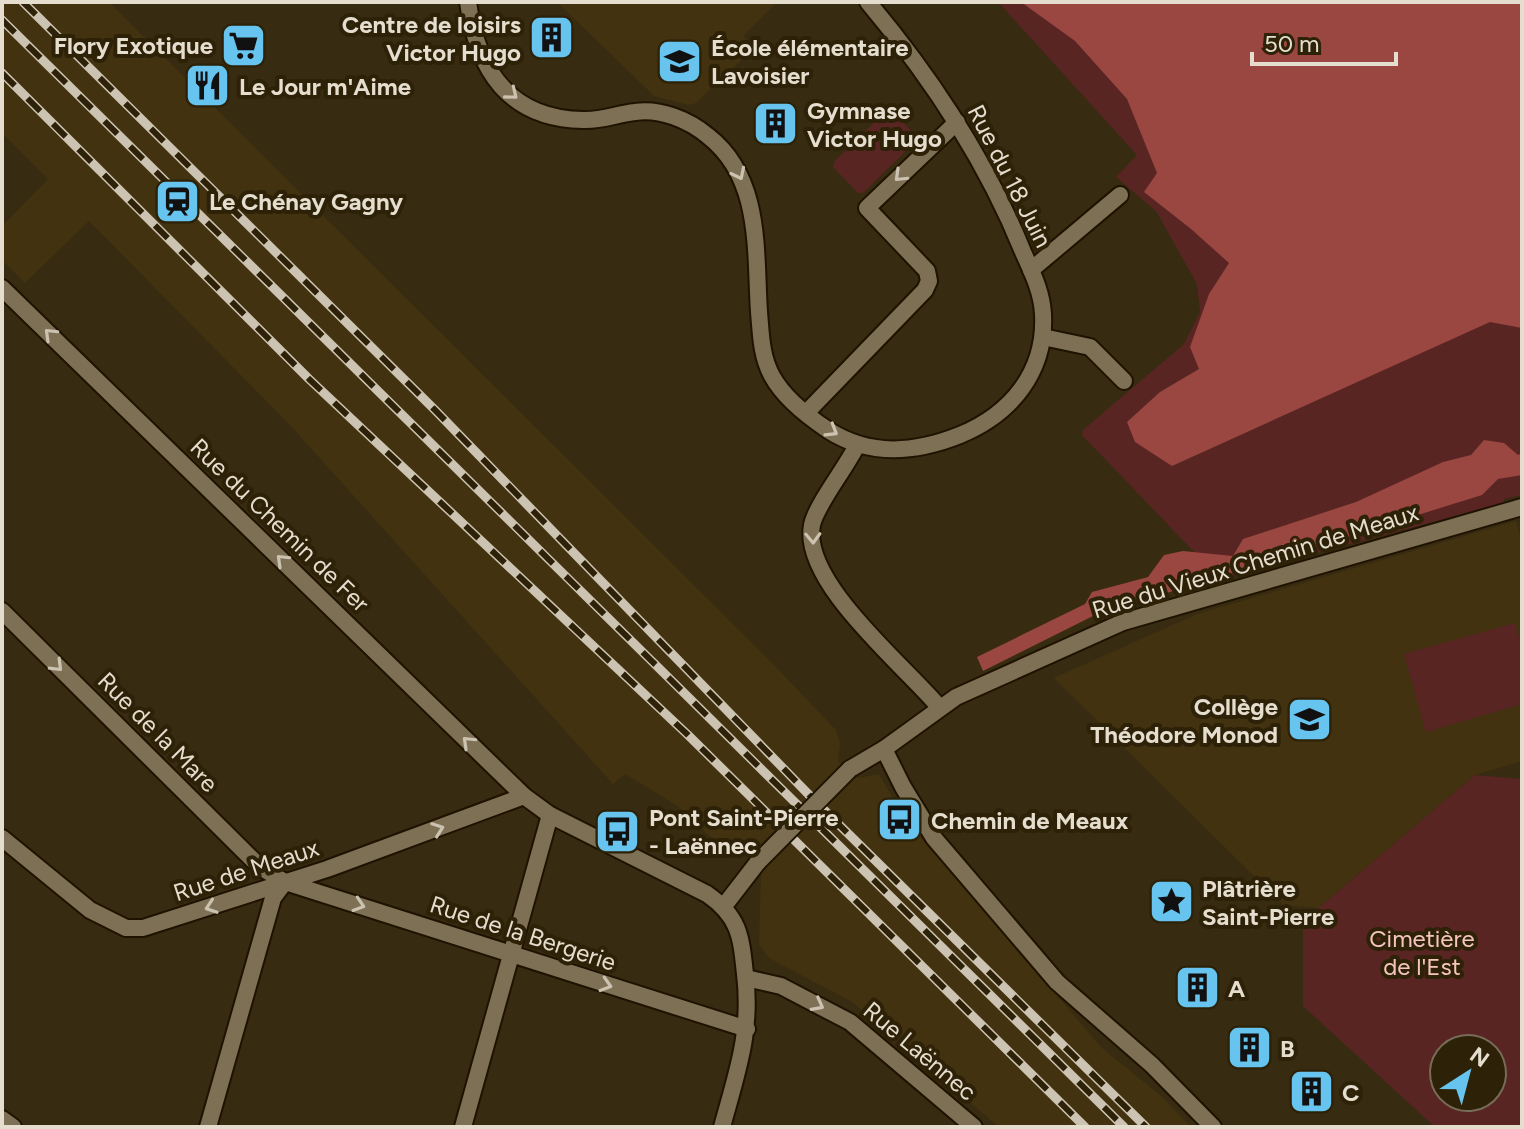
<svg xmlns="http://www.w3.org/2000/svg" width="1524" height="1129" font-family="Figtree,sans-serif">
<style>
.built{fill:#423210}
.green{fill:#592522;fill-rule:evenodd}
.forest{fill:#9a4641}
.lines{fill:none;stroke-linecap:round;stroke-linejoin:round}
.street-casing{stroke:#1e1300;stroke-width:20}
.street{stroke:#7e7055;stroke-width:16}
.rail-casing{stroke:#ccc3b2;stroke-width:9}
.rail{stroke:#2d2107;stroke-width:6;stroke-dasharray:18;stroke-linecap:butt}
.street-bridge-casing{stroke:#1e1300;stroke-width:20;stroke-linecap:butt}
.street-bridge{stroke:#7e7055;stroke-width:16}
.oneway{stroke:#cbc2b0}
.labels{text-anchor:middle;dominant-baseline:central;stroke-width:8;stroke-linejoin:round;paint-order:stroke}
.poi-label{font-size:24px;font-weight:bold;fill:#e5ddce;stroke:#2d2107;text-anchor:start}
.street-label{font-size:24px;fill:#e5ddce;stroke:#2d2107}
.park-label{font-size:24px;fill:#f7c5c0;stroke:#2d2107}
</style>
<rect width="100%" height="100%" fill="#372b11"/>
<g class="built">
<polygon points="2,2 109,2 773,664 836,730 840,744 838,761 858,778 879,774 905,819 1102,1048 1160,1095 1191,1127 999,1127 852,1002 769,958 759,945 761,875 753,851 729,854 676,805 625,774 613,784 289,424 89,221 25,283 2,260 2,226 48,179 2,133"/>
<polygon points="557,2 777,2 743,36 754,48 696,103 688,105 654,96"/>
<polygon points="1516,521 1522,542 1522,761 1475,775 1318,908 1283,905 1054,678 1197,614"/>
</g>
<g class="green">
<polygon points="998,2 1522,2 1522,495 1504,499 1504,503 1220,579 1082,435 1083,430 1184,344 1200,312 1197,284 1156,211 1116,177 1137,155"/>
<polygon points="891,110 916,136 916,141 863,193 858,193 833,167 834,162 886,111"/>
<polygon points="1515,623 1522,647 1522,704 1426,732 1404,654"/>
<path d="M1475 775 1522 779V1127H1435L1303 1006V921ZM1492 1049V1097H1444V1049Z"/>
</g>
<g class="forest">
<polygon points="1021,2 1522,2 1522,328 1490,322 1172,466 1135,442 1127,422 1160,392 1199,369 1190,347 1209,294 1229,263 1191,229 1144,192 1157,173 1127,99 1075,41"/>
<polygon points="1484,440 1504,443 1518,455 1522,453 1522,475 1498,479 1482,495 1093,616 983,671 977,657 1085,604 1092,592 1148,577 1164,555 1183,551 1233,556 1243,539 1356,502 1443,462 1471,455"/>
</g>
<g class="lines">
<defs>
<g id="street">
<path d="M468 2C477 70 509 119 583 120 601 121 617 114 635 112 660 108 689 120 708 136 762 178 755 251 759 312 761 334 761 356 772 376 784 398 807 416 828 430 870 457 915 453 960 435 1011 414 1046 372 1043 314 1042 292 1032 272 1023 252 986 160 931 77 868 2"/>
<polyline points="1031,270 1120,195"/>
<path d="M2 288 524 796 550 815 707 894C740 917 741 937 745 974 752 1032 737 1072 722 1127"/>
<polyline points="1043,337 1090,347 1124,381"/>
<polyline points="806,413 925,290 929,281 927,271 867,208 957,122"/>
<path d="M857 445C846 468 816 505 812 525 801 582 905 666 939 707"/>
<polyline points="2,611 260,867 285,882 747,1029"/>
<polyline points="884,749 903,787 934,838 1057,982 1152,1065 1213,1127"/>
<polyline points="850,769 884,749 956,697 1123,622 1522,507"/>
<polyline points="2,838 90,910 126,928 143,928 327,869 524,796"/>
<polyline points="724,906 758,862"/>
<polyline points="746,978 781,986 850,1022 974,1127"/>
<polyline points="2,1119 13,1127"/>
<polyline points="208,1127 273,898 285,882"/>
<polyline points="463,1127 550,815"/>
</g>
</defs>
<use href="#street" class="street-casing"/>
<use href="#street" class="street"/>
<defs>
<g id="rail">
<polyline points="23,2 434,409 815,801 1146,1127"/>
<polyline points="2,20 1124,1127"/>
<polyline points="2,73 309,379 688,735 1085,1127"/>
</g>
</defs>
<use href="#rail" class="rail-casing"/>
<use href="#rail" class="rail"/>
<defs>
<polyline id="street-bridge" points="758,862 850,769"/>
</defs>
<use href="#street-bridge" class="street-bridge-casing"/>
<use href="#street-bridge" class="street-bridge"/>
</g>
<defs><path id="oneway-chevron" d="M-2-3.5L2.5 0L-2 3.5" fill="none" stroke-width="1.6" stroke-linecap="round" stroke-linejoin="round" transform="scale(2)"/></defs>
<g class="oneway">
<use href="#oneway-chevron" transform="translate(512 94) rotate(39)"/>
<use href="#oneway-chevron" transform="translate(739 174) rotate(64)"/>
<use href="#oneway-chevron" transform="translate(900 176) rotate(136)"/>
<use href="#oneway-chevron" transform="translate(50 334) rotate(-136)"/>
<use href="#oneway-chevron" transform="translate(832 431) rotate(31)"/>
<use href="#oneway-chevron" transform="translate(813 538) rotate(88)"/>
<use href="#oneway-chevron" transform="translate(282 560) rotate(-136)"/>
<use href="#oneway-chevron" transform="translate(57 666) rotate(45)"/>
<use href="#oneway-chevron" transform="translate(468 742) rotate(-136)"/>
<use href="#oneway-chevron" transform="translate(438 829) rotate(-20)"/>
<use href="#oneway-chevron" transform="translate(359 905) rotate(18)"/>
<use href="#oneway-chevron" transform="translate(211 907) rotate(161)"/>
<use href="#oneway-chevron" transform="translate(606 985) rotate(17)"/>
<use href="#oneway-chevron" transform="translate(818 1005) rotate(28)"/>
</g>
<defs>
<symbol id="building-square" viewBox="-11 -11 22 22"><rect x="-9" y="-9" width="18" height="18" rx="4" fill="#66c4ef" stroke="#2d2107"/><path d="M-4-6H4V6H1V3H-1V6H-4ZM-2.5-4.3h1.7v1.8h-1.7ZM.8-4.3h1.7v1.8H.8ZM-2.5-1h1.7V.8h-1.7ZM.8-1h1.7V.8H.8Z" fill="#111"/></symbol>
<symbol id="supermarket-square" viewBox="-11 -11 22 22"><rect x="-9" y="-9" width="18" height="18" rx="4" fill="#66c4ef" stroke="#2d2107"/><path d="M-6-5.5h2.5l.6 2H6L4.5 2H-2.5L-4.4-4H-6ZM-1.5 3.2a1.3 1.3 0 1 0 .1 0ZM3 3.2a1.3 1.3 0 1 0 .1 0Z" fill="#111"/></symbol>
<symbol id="school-square" viewBox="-11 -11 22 22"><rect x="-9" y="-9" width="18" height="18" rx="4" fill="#66c4ef" stroke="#2d2107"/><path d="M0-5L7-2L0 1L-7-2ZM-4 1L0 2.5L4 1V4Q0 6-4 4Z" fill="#111"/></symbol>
<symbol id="restaurant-square" viewBox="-11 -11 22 22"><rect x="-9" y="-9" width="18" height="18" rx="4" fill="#66c4ef" stroke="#2d2107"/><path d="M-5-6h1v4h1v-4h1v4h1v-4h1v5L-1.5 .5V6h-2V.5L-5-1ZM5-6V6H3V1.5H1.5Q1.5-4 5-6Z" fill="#111"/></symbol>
<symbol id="station-square" viewBox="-11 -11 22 22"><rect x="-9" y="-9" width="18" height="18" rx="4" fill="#66c4ef" stroke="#2d2107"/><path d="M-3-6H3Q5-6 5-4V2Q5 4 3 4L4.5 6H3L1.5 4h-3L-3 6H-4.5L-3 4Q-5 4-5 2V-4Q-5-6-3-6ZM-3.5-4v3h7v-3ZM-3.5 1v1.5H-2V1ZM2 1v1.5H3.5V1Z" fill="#111"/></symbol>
<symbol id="bus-square" viewBox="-11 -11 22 22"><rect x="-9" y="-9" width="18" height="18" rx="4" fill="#66c4ef" stroke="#2d2107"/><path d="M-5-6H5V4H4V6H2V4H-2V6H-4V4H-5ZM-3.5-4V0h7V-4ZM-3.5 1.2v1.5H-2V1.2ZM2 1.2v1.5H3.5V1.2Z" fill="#111"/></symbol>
<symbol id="sight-square" viewBox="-11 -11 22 22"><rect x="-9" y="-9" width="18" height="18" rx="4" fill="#66c4ef" stroke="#2d2107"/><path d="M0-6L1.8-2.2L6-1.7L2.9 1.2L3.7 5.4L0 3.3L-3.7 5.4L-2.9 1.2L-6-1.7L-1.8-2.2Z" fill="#111"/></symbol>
</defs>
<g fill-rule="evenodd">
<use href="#building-square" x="526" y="12" width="51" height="51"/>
<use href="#supermarket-square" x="218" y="20" width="51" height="51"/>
<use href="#school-square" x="654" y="36" width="51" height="51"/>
<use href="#restaurant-square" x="182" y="60" width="51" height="51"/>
<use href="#building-square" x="750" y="98" width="51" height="51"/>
<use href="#station-square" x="152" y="176" width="51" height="51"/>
<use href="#school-square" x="1284" y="694" width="51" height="51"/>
<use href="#bus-square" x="874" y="794" width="51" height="51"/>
<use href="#bus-square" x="592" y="806" width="51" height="51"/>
<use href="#sight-square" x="1146" y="876" width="51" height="51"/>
<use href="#building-square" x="1172" y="962" width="51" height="51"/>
<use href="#building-square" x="1224" y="1022" width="51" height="51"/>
<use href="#building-square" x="1286" y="1066" width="51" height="51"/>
</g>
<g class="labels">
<g class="poi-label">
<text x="521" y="24" text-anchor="end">Centre de loisirs<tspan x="521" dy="28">Victor Hugo</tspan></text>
<text x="213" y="45" text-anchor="end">Flory Exotique</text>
<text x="711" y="47">École élémentaire<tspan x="711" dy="28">Lavoisier</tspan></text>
<text x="239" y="86">Le Jour m'Aime</text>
<text x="807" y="110">Gymnase<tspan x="807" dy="28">Victor Hugo</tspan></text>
<text x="209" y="201">Le Chénay Gagny</text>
<text x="1278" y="706" text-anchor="end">Collège<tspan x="1278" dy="28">Théodore Monod</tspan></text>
<text x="649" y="817">Pont Saint-Pierre<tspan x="649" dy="28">- Laënnec</tspan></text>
<text x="931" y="820">Chemin de Meaux</text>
<text x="1202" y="888">Plâtrière<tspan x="1202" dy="28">Saint-Pierre</tspan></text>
<text x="1228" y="988">A</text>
<text x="1280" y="1048">B</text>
<text x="1342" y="1092">C</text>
</g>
<g class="street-label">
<text transform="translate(1010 176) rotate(63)">Rue du 18 Juin</text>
<text transform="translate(280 525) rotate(44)">Rue du Chemin de Fer</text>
<text transform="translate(1255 561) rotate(-17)">Rue du Vieux Chemin de Meaux</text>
<text transform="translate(158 732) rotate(45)">Rue de la Mare</text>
<text transform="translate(246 870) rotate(-18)">Rue de Meaux</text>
<text transform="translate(523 933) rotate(18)">Rue de la Bergerie</text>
<text transform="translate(920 1051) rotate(40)">Rue Laënnec</text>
</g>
<g class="park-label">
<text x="1422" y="938">Cimetière<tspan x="1422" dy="28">de l'Est</tspan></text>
</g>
</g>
<rect width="1524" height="1129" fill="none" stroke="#e5ddce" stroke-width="8"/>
<g transform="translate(1468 1073) rotate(36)"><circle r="38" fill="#2d2107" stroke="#776c57" stroke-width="2"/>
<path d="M0-6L14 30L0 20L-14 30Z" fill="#66c4ef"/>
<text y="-12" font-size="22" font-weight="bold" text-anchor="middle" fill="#e5ddce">N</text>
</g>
<path d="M1252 52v12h144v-12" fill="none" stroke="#e5ddce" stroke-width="4"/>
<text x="1264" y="52" font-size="24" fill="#e5ddce" stroke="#2d2107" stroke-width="6" paint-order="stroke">50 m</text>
</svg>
